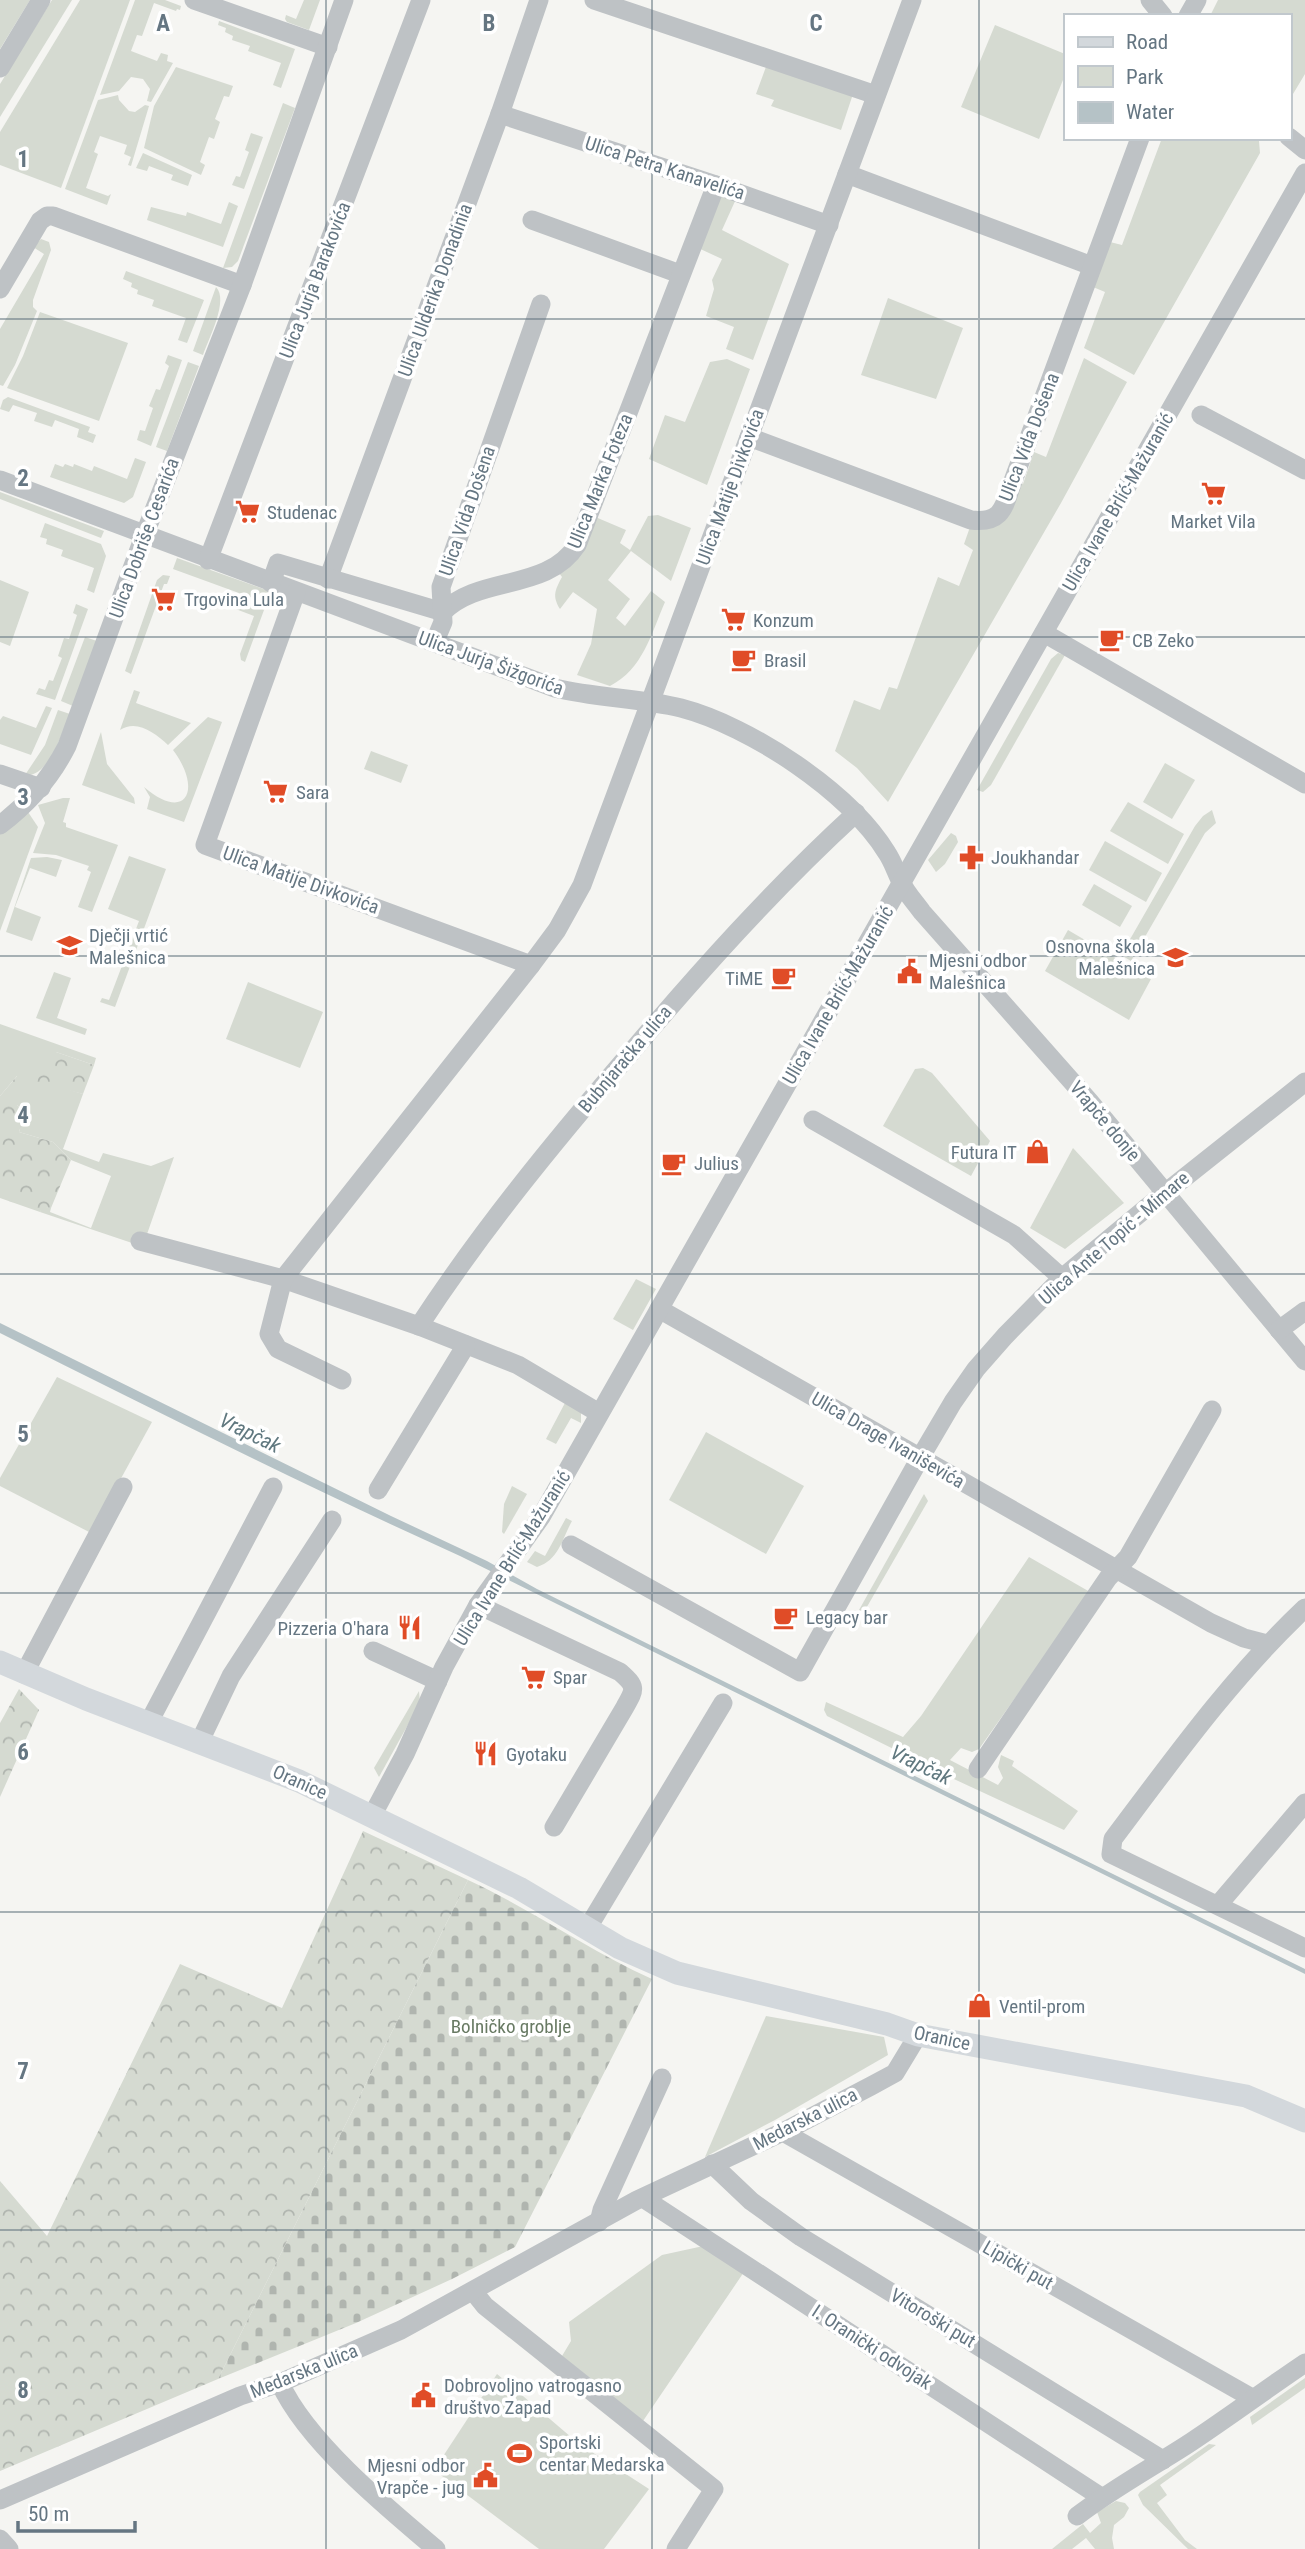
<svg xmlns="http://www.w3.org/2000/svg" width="1305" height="2549" font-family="'Roboto Condensed',sans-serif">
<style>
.green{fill:#d5dad1}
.forest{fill:url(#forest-crowns)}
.cemetery{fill:url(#cemetery-stones)}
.water{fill:#b5c2c6}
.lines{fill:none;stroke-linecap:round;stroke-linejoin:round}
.minor{stroke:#bec2c5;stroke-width:19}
.major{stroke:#d3d8dc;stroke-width:23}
.grid{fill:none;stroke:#657682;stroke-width:2;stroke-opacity:0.55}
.labels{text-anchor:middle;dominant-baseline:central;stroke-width:7;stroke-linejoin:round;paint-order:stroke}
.street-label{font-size:19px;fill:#657682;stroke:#fff}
.poi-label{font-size:19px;fill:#657682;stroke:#fff;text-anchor:start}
.park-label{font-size:19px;fill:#687a63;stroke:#fff}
.water-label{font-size:21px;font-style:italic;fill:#60787f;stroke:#fff}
.grid-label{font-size:23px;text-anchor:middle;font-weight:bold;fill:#657682;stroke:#fff;stroke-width:7;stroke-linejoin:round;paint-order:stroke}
</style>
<defs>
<pattern id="forest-crowns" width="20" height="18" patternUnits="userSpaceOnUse" patternTransform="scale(1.75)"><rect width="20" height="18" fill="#d5dad1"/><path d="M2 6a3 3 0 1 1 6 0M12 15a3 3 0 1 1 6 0" fill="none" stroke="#b0b5af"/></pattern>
<pattern id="cemetery-stones" width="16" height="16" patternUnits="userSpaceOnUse" patternTransform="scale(1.75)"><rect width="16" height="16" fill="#d5dad1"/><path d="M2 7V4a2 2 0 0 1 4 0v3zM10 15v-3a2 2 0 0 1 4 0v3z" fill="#b0b5af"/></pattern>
</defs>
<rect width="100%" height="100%" fill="#f5f5f2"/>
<g class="green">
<polygon points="0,0 30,0 0,49"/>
<polygon points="52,0 72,0 0,117 0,84"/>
<polygon points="80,0 130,0 61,188 0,165 0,132"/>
<polygon points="135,0 165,0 181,6 180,10 177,9 176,11 154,3 142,36 137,35 131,51 157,61 161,53 168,55 167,61 173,63 151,102 147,101 150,89 143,79 131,77 119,91 100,95"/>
<polygon points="304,0 320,0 309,30 287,22 285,19 286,15 296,19"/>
<polygon points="1218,0 1305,0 1305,74 1290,99 1289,16 1210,16"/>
<polygon points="219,21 295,49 281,88 273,85 281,63 248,51 250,46 232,40 233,36 225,32 226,28 218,25"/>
<polygon points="995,25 1065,54 1065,75 1039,139 961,107"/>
<polygon points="767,64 853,94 841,130 771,106 774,100 756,94"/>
<polygon points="176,67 233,86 229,97 224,96 215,119 220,122 214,139 209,137 200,162 205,165 201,175 144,148 154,106"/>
<polygon points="118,95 119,100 129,111 135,112 145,105 149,106 131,166 128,165 131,157 124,154 127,145 100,136 94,152 98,154 86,188 108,196 111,194 107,205 65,189 98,100"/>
<polygon points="283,103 295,108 238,261 232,267 223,268"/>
<polygon points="251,133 263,137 244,189 232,185 236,176 240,177 249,152 245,150"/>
<polygon points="1162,138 1256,138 1259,141 1260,153 1134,375 1084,348 1105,292 1093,287 1110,242 1122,245"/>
<polygon points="143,153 192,175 188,186 171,180 173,175 149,166 147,171 136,168"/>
<polygon points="718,196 736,199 722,230 789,264 753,360 726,349 734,327 706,316 714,289 712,280 722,259 696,247"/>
<polygon points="229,202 238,206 223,247 147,220 151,207 186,216 187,212 221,224"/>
<polygon points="41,239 49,242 51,250 33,300 33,307 37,311 15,365 3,386 0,385 0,329 44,254 33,247"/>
<polygon points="126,271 204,300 187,343 178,340 186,318 152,306 154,300 137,294 138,290 131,287 132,283 123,279"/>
<path d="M216 287C229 300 209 338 203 355L193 351Z"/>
<polygon points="888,298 963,328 936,399 861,375"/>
<polygon points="40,312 128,343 99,421 7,388 23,356"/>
<polygon points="168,355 182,360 151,446 137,440 140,430 145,431 153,408 149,406 156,389 160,390 169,366 165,363"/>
<polygon points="1084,358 1127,382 1061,503 888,802 857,768 835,751 854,700 880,710 889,687 897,689 938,577 959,586 973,550 964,544 970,527 1020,483 1023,484 1034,452 1046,457"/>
<polygon points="727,359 750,369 707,485 649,459 665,415 685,422 710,362"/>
<polygon points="188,362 199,366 167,451 156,447"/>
<polygon points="8,397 90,427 88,432 96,435 93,443 77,437 79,429 55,420 52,427 34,421 37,413 13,405 9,412 0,409 3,400"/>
<polygon points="135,458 146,462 133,497 124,503 50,477 55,464 63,467 65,464 73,467 74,464 92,471 94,466 127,479"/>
<polygon points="0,492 104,531 101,538 0,499"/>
<path d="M658 515 691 528 671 581 631 551 608 580 630 599 616 618 625 626 651 591 665 602C651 634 643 669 610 686L577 675 591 644 597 609 573 592 560 609C552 596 555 590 562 577L559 573 593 516 626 530 620 543 630 550 648 516Z"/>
<polygon points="45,523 101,544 106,556 94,593 87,590 94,568 61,556 63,550 46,544 47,539 40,537"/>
<polygon points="177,558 269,591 278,598 280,608 173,569"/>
<polygon points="163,575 170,576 167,584 164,584 131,674 125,671 157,580"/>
<polygon points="0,580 29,592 10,646 0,642"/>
<polygon points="236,600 264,610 245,662 241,660 240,654 254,616 233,608"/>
<polygon points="76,604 88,609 55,700 36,694 39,688 45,690 49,680 53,681 62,658 58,656 64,638 69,639 77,615 73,613"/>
<polygon points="85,637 97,641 73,706 61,701"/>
<polygon points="1058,653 1065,655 991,785 983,792 977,790 1051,659"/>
<path d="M134 690 140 692 136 703 191 723 168 745C155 733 137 719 120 730Z"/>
<polygon points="46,706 52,708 31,755 0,744 0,720 3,716 36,728"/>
<path d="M58 710 70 714C62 732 49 778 25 775L45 745Z"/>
<path d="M208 717 222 722 184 822 147 809 150 797 144 787C186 823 203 790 173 750Z"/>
<polygon points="101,732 107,764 134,798 135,804 82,785"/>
<polygon points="371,751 408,765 401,783 364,769"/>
<polygon points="1165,763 1195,780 1172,819 1143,802"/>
<polygon points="63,798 70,798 63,822 66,823 66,827 118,845 92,912 78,907 91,872 87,870 89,866 56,855 33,853 45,823 38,805"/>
<polygon points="1128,802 1184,834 1168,864 1110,831"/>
<polygon points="1212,810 1216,823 1205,833 1131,961 1121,955 1195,826 1203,816"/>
<polygon points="28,812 38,827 0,931 0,834"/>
<polygon points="951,833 956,836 958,842 945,864 936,872 928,860"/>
<polygon points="1105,841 1162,873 1146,902 1089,870"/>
<polygon points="129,856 166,869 115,1007 100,1002 102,998 109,1000 139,921 108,909"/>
<polygon points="47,857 62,860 56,877 30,868 15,907 41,917 32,941 6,932 31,858"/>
<polygon points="1094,884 1132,906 1120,927 1082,905"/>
<polygon points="1068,930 1151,979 1129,1020 1045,971"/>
<polygon points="54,972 71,978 57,1018 87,1029 85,1035 36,1018"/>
<polygon points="248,982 323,1012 300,1068 226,1039"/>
<polygon points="0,1024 96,1058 94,1065 56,1052 60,1087 83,1094 63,1149 99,1162 103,1153 151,1166 174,1157 146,1237 132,1243 40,1212 42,1206 51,1208 50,1212 91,1228 111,1176 71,1160 53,1142 19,1132 25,1113 17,1105 17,1076 0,1096"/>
<polygon points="923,1068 932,1073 990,1141 971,1176 883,1126 915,1069"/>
<polygon points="1073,1148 1124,1203 1065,1249 1030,1228"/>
<polygon points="636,1279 656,1289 633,1330 613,1319"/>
<polygon points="57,1377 152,1422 91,1533 0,1486 0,1478"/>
<polygon points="566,1401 581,1412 581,1423 571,1418 556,1444 546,1439"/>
<polygon points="706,1432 804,1486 766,1554 669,1500"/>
<polygon points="512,1486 527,1494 504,1534 502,1532 504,1504"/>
<polygon points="924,1494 928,1501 864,1612 859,1610"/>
<path d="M566 1518 572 1521C562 1539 559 1560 537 1567L527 1562 535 1551 545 1556Z"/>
<polygon points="1029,1557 1090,1592 979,1749 972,1752 961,1748 950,1760 998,1785 1003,1778 998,1767 1001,1755 1014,1761 1012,1766 1078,1811 1064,1830 956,1780 827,1716 824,1710 826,1702 903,1737 921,1716"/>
<polygon points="419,1691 420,1703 379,1777 374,1768"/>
<polygon points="766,2016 884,2037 888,2055 775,2120 705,2157"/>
<polygon points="708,2245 746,2269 643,2421 562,2356 571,2341 569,2322 662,2255"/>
<polygon points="497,2374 578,2443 649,2489 604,2549 539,2549 434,2470"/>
<polygon points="1305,2378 1305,2388 1252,2425 1250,2417"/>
<polygon points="1209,2444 1216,2445 1160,2485 1167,2495 1157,2503 1185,2540 1197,2549 1188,2549 1143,2505 1138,2495 1140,2492"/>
<polygon points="1116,2501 1125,2503 1129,2508 1124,2517 1114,2525 1112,2538 1114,2549 1095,2549 1086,2538 1072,2549 1052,2549 1083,2524 1090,2533 1101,2523 1097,2512"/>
</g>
<g class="forest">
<polygon points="56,1052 94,1065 83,1094 31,1081"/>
<polygon points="18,1075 17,1105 25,1113 19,1132 53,1142 71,1160 51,1208 43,1207 40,1212 0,1198 0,1096"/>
<polygon points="19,1689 39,1710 0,1797 0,1723"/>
<polygon points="363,1831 468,1880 218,2379 0,2471 0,2181 47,2236 180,1964 282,2008"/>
</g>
<path class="cemetery" d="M468 1880C531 1909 588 1950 652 1979L515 2247 452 2279 356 2323 218 2379Z"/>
<path class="water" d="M0 1323 391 1516 487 1561 537 1589 1305 1969V1974L460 1556C305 1486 152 1409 0 1333Z"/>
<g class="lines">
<g class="minor">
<polyline points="194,0 328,47"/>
<polyline points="594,0 876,95"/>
<polyline points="1150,0 1163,16"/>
<polyline points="1188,16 1197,0"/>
<polyline points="0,68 41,0"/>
<polyline points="500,114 716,185 829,225"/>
<polyline points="1289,137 1305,150"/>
<polyline points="847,174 1092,266"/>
<polyline points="532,220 680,274"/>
<polyline points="0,289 40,221 47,216 53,216 242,285"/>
<polyline points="1201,415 1305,470"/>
<path d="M749 437 971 520C1003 524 1004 506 1013 481L1140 138"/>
<path d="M0 480 555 688C596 698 640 698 681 708 750 726 850 792 887 853 893 862 896 872 901 882 906 893 915 902 922 912L1090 1102 1305 1361"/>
<polyline points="208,560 421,0"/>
<polyline points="328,579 500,114 539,0"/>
<polyline points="271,583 278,563 443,612"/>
<polyline points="296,592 205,845 531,965 557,930 582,885 912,0"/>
<path d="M443 612C479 575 547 592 577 545L716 185"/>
<polyline points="1044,633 1305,784"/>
<polyline points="435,641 443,622 441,587 541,304"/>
<polyline points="0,774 41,788"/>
<path d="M0 825C29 803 51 778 67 746L144 536 242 285 344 0"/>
<polyline points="813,1120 1014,1235 1062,1278"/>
<polyline points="140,1241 283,1279 419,1326 518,1365 599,1413"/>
<polyline points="659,1309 1211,1623 1244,1638 1267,1644"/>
<path d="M419 1326C481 1231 553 1143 627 1057 699 972 774 888 856 813"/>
<polyline points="1279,1330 1305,1311"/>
<polyline points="342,1380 278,1349 269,1334 283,1279 531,965"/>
<polyline points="378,1490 466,1345"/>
<polyline points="571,1545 800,1672 920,1458 953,1402 976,1369 1005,1336 1062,1278 1145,1209 1305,1082"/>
<path d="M478 1605 620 1672C637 1687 635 1689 625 1707L554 1827"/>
<path d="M1305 1608C1232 1677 1174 1758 1113 1839L1111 1854 1305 1948"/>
<polyline points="373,1651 438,1681"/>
<polyline points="24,1674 123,1487"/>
<polyline points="149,1722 273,1487"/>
<polyline points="200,1741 231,1676 332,1520"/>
<polyline points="978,1769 1108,1578 1128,1557 1212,1410"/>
<polyline points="372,1816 405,1754 444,1667 478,1605 541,1517 1305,173"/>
<polyline points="1218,1905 1305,1803"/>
<polyline points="587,1929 723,1703"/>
<polyline points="783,2132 1252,2398"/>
<polyline points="712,2164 751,2201 801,2237 1163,2460"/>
<polyline points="643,2198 1101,2497"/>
<polyline points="599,2222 602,2210 662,2078"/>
<polyline points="473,2291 485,2306 714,2489 676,2549"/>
<path d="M280 2383C306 2441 387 2508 436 2549"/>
<polyline points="0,2500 240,2396 280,2383 401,2330 637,2200 783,2132 871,2086 895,2073 918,2035"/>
<path d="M1077 2516C1111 2490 1149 2469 1185 2446 1226 2419 1265 2390 1305 2363"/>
<polyline points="0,2539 9,2549"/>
</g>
<polyline class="major" points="0,1662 86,1699 299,1781 519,1888 620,1948 677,1973 887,2024 918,2035 1246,2096 1305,2121"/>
</g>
<path class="grid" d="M326 0V2549M652 0V2549M979 0V2549M0 319H1305M0 637H1305M0 956H1305M0 1274H1305M0 1593H1305M0 1912H1305M0 2230H1305"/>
<defs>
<symbol id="supermarket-bare" viewBox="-9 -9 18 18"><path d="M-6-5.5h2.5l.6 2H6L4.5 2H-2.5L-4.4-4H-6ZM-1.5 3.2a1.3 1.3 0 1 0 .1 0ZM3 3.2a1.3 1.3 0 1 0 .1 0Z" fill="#e04c27" stroke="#fff" stroke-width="2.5" paint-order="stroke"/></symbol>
<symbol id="cafe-bare" viewBox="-9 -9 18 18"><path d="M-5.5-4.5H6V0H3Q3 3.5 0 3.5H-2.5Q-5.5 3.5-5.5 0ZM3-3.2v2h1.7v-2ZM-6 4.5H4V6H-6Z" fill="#e04c27" stroke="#fff" stroke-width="2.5" paint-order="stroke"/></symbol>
<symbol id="pharmacy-bare" viewBox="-9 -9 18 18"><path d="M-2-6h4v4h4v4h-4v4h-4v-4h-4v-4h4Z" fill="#e04c27" stroke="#fff" stroke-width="2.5" paint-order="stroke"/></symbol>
<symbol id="school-bare" viewBox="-9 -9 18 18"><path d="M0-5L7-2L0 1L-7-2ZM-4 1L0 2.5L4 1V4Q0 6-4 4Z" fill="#e04c27" stroke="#fff" stroke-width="2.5" paint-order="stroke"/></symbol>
<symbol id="civic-bare" viewBox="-9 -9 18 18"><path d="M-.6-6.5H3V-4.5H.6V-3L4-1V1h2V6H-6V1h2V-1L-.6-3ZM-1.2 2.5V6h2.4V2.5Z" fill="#e04c27" stroke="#fff" stroke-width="2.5" paint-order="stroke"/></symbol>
<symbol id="shop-bare" viewBox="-9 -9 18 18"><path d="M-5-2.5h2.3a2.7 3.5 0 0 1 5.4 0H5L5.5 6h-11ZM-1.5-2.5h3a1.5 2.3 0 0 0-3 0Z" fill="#e04c27" stroke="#fff" stroke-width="2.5" paint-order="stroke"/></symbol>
<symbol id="restaurant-bare" viewBox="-9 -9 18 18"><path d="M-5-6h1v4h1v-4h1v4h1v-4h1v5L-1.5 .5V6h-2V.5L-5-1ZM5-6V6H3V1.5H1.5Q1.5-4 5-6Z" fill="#e04c27" stroke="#fff" stroke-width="2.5" paint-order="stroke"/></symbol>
<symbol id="stadium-bare" viewBox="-9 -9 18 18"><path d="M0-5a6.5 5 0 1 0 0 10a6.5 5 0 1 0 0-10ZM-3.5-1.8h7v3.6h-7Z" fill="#e04c27" stroke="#fff" stroke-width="2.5" paint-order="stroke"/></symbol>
</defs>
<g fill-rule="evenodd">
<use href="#supermarket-bare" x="1196" y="476" width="35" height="35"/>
<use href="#supermarket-bare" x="230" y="494" width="35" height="35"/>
<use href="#supermarket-bare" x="146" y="582" width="35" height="35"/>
<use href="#supermarket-bare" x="716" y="602" width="35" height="35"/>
<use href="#cafe-bare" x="1094" y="622" width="35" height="35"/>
<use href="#cafe-bare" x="726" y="642" width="35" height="35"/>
<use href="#supermarket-bare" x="258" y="774" width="35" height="35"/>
<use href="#pharmacy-bare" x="954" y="840" width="35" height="35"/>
<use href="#school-bare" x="52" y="928" width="35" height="35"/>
<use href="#school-bare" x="1158" y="940" width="35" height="35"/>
<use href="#civic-bare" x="892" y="954" width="35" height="35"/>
<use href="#cafe-bare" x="766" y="960" width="35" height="35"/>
<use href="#shop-bare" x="1020" y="1134" width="35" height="35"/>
<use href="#cafe-bare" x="656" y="1146" width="35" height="35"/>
<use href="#cafe-bare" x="768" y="1600" width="35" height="35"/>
<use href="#restaurant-bare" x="392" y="1610" width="35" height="35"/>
<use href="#supermarket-bare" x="516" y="1660" width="35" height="35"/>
<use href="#restaurant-bare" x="468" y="1736" width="35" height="35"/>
<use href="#shop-bare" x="962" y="1988" width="35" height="35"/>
<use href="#civic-bare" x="406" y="2378" width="35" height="35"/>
<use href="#stadium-bare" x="502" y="2436" width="35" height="35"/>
<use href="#civic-bare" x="468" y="2458" width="35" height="35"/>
</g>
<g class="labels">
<g class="street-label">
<text transform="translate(665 168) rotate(18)">Ulica Petra Kanavelića</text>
<text transform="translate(315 280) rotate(-69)">Ulica Jurja Barakovića</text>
<text transform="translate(435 290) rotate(-70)">Ulica Ulderika Donadinia</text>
<text transform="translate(1029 437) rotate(-69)">Ulica Vida Došena</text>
<text transform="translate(600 481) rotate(-68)">Ulica Marka Foteza</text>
<text transform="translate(730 487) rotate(-70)">Ulica Matije Divkovića</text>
<text transform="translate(1118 502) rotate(-60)">Ulica Ivane Brlić-Mažuranić</text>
<text transform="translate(467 511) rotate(-71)">Ulica Vida Došena</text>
<text transform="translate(144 538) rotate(-70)">Ulica Dobriše Cesarića</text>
<text transform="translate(491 663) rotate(20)">Ulica Jurja Šižgorića</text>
<text transform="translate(301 880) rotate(20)">Ulica Matije Divkovića</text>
<text transform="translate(838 995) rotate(-60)">Ulica Ivane Brlić-Mažuranić</text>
<text transform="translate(625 1059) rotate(-50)">Bubnjaračka ulica</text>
<text transform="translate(1105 1121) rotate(50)">Vrapče donje</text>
<text transform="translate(1114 1238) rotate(-41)">Ulica Ante Topić - Mimare</text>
<text transform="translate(888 1440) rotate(30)">Ulica Drage Ivaniševića</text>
<text transform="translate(512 1558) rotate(-58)">Ulica Ivane Brlić-Mažuranić</text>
<text transform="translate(300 1782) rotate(24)">Oranice</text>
<text transform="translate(942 2038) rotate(12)">Oranice</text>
<text transform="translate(805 2119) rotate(-27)">Medarska ulica</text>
<text transform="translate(1018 2265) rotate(30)">Lipički put</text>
<text transform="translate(933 2318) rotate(31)">Vitoroški put</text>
<text transform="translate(872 2347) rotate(33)">I. Oranički odvojak</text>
<text transform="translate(304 2371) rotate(-22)">Medarska ulica</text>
</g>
<g class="poi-label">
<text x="267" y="512">Studenac</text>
<text x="1213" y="521" text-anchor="middle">Market Vila</text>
<text x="184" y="599">Trgovina Lula</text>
<text x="753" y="620">Konzum</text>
<text x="1132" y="640">CB Zeko</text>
<text x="764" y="660">Brasil</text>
<text x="296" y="792">Sara</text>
<text x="991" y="857">Joukhandar</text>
<text x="89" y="935">Dječji vrtić<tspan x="89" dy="22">Malešnica</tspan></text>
<text x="1155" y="946" text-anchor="end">Osnovna škola<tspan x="1155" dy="22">Malešnica</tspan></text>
<text x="929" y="960">Mjesni odbor<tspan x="929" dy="22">Malešnica</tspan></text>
<text x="763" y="978" text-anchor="end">TiME</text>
<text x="1017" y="1152" text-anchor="end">Futura IT</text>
<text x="694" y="1163">Julius</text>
<text x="806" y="1617">Legacy bar</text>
<text x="389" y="1628" text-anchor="end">Pizzeria O'hara</text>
<text x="553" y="1677">Spar</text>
<text x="506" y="1754">Gyotaku</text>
<text x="999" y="2006">Ventil-prom</text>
<text x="444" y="2385">Dobrovoljno vatrogasno<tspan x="444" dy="22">društvo Zapad</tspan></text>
<text x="539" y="2442">Sportski<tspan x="539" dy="22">centar Medarska</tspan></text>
<text x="465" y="2465" text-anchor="end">Mjesni odbor<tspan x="465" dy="22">Vrapče - jug</tspan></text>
</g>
<g class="park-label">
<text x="511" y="2026">Bolničko groblje</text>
</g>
<g class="water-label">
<text transform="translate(250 1433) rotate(26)">Vrapčak</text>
<text transform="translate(921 1765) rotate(26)">Vrapčak</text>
</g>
</g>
<g class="grid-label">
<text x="163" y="31">A</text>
<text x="489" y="31">B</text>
<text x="816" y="31">C</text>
<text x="23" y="167">1</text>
<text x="23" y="486">2</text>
<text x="23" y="805">3</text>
<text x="23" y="1123">4</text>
<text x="23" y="1442">5</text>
<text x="23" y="1760">6</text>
<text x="23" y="2079">7</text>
<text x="23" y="2398">8</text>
</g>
<rect x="1064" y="14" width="228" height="126" fill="#ffffff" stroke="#c1c8cd" stroke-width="2"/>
<rect x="1078" y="37" width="35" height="10" fill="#d3d8dc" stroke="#c1c8cd" stroke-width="2"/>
<text x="1126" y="49" font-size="21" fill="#657682">Road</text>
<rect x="1078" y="66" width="35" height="21" fill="#d5dad1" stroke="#c1c8cd" stroke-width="2"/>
<text x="1126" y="84" font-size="21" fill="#657682">Park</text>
<rect x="1078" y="102" width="35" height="21" fill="#b5c2c6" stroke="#c1c8cd" stroke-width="2"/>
<text x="1126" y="119" font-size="21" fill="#657682">Water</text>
<path d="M18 2521v10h117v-10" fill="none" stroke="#657682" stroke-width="3.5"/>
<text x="28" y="2521" font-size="21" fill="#657682" stroke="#ffffff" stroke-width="5" paint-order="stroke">50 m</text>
</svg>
